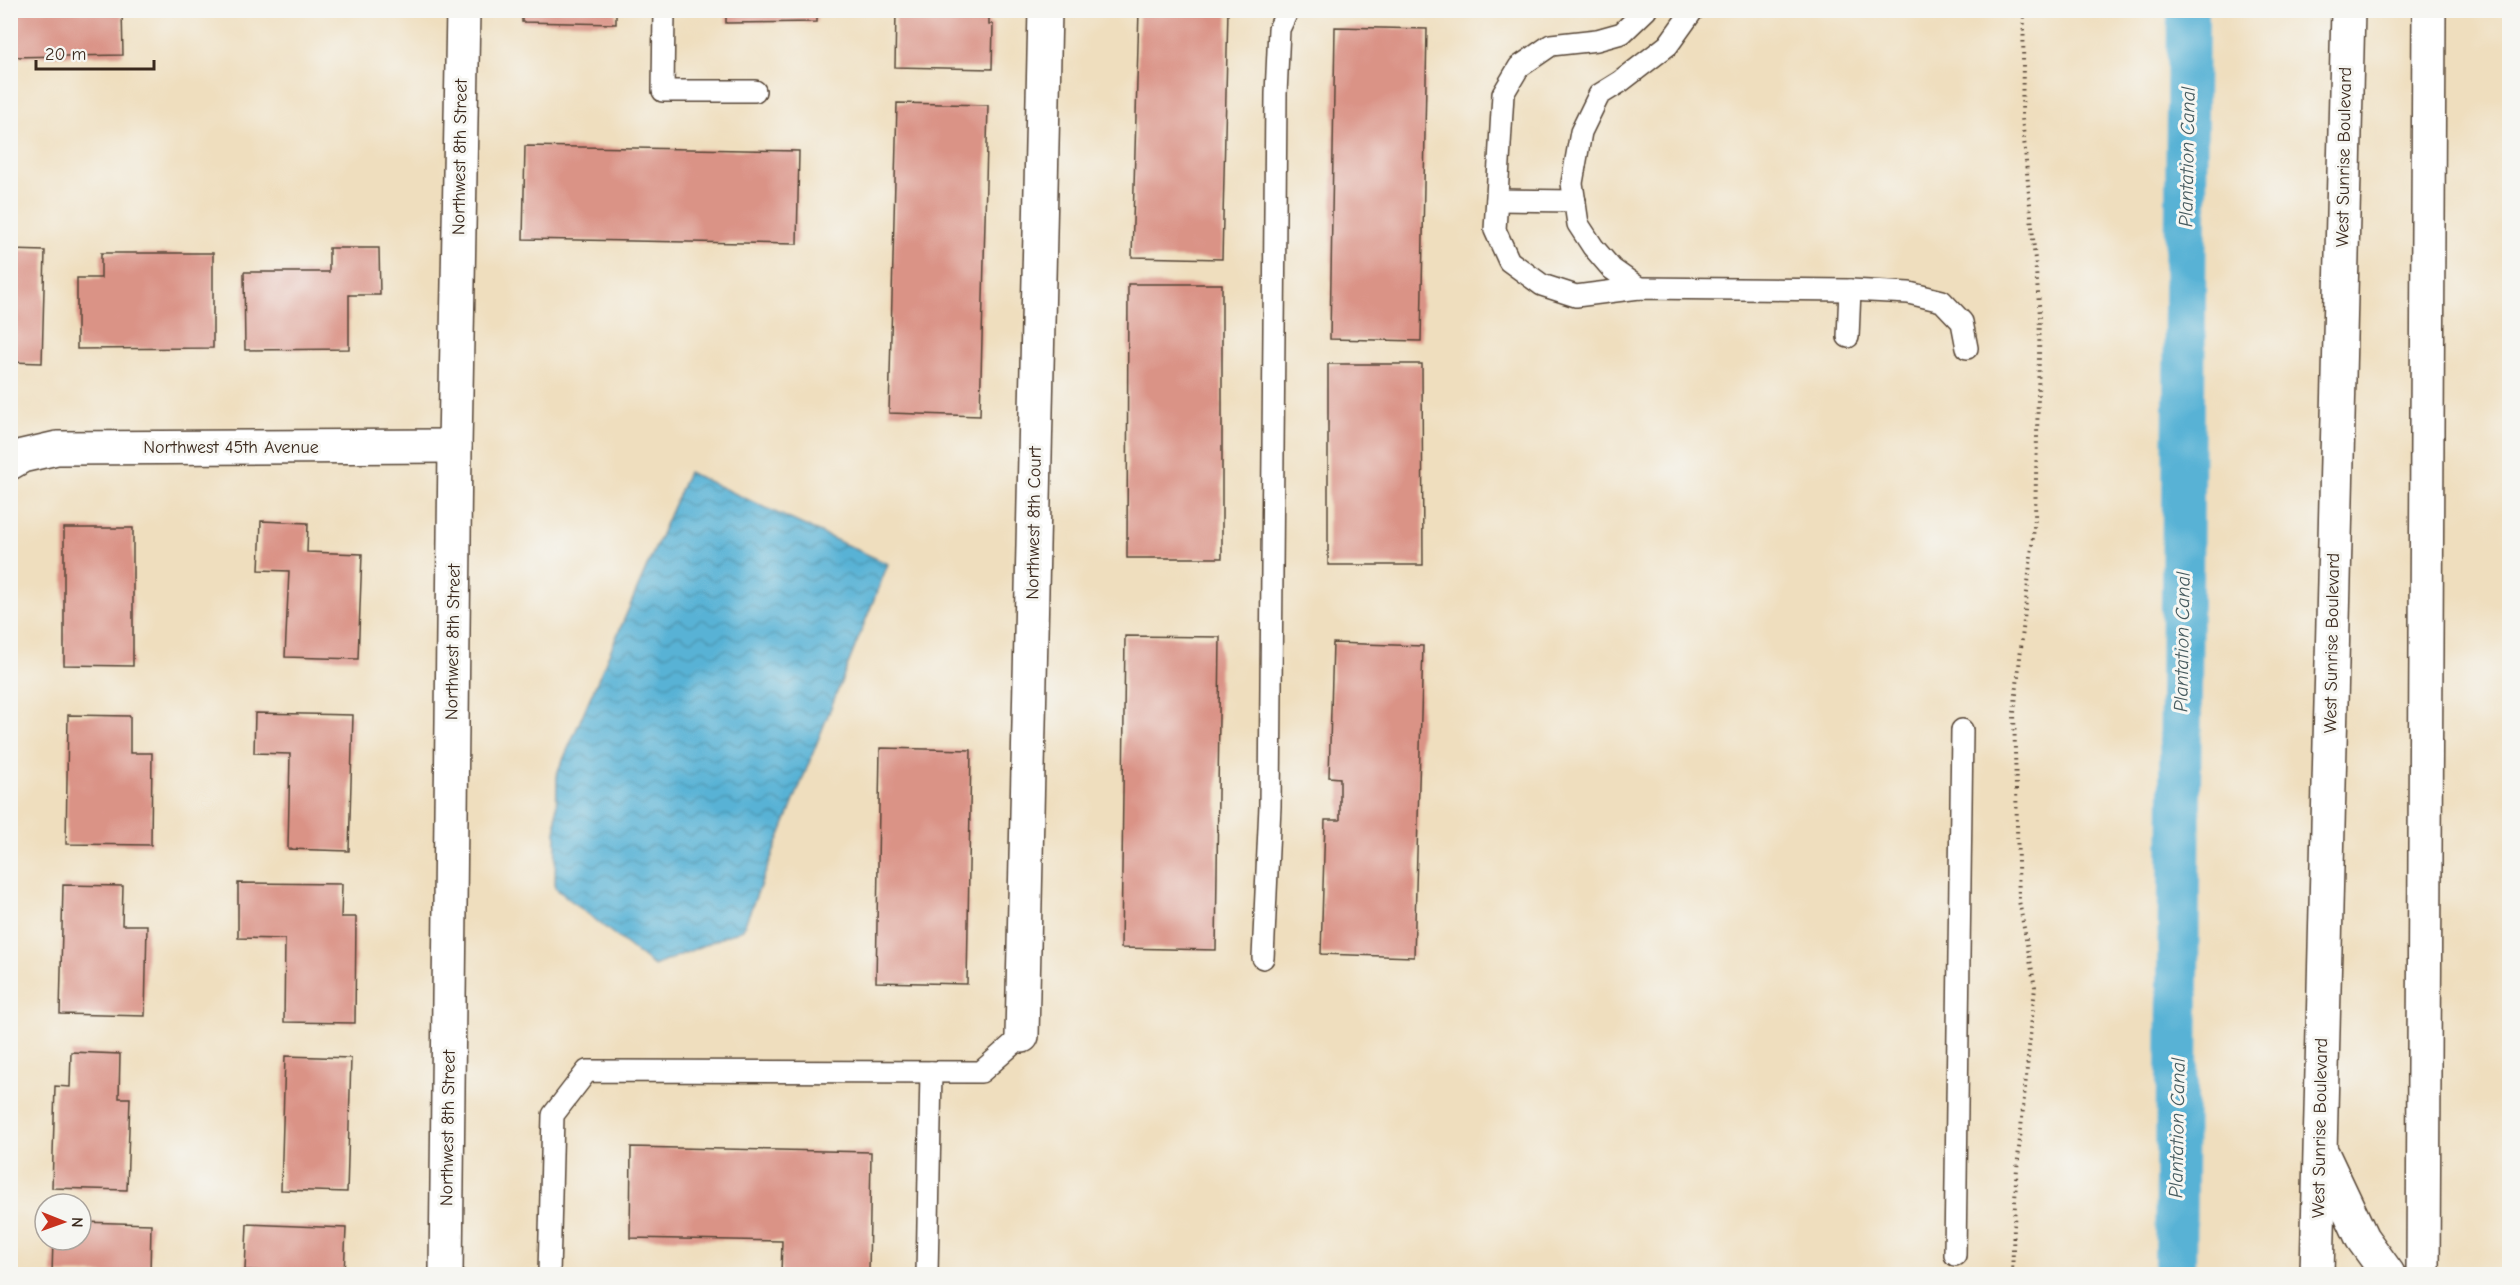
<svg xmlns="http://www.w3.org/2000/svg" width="2520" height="1285" font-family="'Comic Neue',sans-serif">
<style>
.water{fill:url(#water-waves);stroke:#4a6e7a;stroke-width:1.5}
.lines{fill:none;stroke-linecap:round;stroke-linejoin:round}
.canal{stroke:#58b2d5;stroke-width:42}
.building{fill:#da9386}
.service-casing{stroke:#564536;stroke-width:24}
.minor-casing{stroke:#564536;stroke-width:36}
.primary-casing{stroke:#564536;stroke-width:36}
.path{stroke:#564536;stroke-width:4;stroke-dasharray:1.5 4.5;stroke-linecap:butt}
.service{stroke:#fff;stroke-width:21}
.minor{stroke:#fff;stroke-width:33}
.primary{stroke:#fff;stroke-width:33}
.labels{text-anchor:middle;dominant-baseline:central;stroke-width:6;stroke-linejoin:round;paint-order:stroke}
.street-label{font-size:18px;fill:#3b2a1e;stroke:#f6f6f2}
.water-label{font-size:20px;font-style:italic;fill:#455a5e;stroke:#f6f6f2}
</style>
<defs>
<pattern id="water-waves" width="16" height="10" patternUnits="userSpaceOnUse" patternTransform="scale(1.5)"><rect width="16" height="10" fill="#58b2d5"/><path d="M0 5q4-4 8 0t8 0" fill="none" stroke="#4a91ac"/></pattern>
</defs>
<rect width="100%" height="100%" fill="#f6f6f2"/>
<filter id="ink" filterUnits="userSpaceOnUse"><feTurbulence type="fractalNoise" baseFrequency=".0167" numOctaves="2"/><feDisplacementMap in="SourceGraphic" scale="12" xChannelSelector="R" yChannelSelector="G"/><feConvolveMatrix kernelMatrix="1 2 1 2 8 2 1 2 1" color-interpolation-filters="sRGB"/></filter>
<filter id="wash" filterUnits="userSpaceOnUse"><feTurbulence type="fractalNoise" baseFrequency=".008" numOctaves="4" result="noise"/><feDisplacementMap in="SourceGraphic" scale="24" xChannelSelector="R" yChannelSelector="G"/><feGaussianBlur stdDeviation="1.35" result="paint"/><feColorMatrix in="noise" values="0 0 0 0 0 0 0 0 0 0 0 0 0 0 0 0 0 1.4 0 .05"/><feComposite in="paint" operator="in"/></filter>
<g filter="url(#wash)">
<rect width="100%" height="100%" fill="#efdebe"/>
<polygon class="water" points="688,472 888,564 743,929 654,966 555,888 557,774"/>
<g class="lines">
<polyline class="canal" points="2175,1274 2188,10"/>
</g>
<g id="blocks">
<g class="building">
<polygon points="10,10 122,10 123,55 10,57"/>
<polygon points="522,10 616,10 616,24 522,22"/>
<polygon points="726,10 817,10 817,22 726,23"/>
<polygon points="896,10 989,10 989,24 993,24 992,69 895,67"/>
<polygon points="1139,10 1228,10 1222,259 1132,257"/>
<polygon points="1335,27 1427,29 1421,341 1330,339"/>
<polygon points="897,103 988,105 980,416 889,413"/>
<polygon points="525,146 799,151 797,244 523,239"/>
<polygon points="329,248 379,248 380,295 349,295 349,349 245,350 244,272 329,272"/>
<polygon points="10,250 45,251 42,363 10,362"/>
<polygon points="101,253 213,253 213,348 77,349 77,278 101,278"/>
<polygon points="1128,284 1222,284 1222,558 1127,558"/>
<polygon points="1328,364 1422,364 1423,565 1328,565"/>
<polygon points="261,521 308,523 307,552 362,554 358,659 285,657 289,571 259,570"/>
<polygon points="64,528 133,528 133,666 64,665"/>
<polygon points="1125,636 1220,637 1216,950 1121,948"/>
<polygon points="1333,643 1423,646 1414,957 1321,954 1325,820 1340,820 1340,778 1329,777"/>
<polygon points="255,713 353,715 349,851 288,849 290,754 254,753"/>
<polygon points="68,715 130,716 130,753 152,753 151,845 66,844"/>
<polygon points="880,748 971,750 967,984 876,982"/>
<polygon points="238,883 342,884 341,917 356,917 355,1023 284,1022 285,939 238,938"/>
<polygon points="63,885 123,886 122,925 147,925 145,1016 60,1014"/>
<polygon points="71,1052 120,1054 119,1098 130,1098 127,1190 52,1188 55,1086 70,1087"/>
<polygon points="285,1056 351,1058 347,1192 281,1190"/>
<polygon points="631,1147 871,1152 869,1274 781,1274 782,1241 630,1238"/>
<polygon points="81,1222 151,1224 150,1274 52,1274 53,1240 81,1240"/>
<polygon points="247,1224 346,1228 344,1274 280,1274 280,1272 245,1270"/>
</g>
</g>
</g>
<g filter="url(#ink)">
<use href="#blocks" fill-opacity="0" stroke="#564536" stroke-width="1.5"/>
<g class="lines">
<defs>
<g id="service">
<polyline points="664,10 663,91 755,91"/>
<polyline points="1646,10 1622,33 1597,40 1551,45 1519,67 1503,94 1495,230 1509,261 1542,285 1576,296 1639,288 1850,290 1909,293 1942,301 1962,322 1967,348"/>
<polyline points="1497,200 1575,201"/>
<polyline points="1639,288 1612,269 1593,247 1578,224 1572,183 1581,132 1599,95 1620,82 1668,45 1693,10"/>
<polyline points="1848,337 1850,290"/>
<polyline points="1263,958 1270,806 1276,94 1279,29 1288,10"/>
<polyline points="1955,1255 1962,730"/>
<polyline points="549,1274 553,1115 587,1071 981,1072 1022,1036"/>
<polyline points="927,1274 931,1072"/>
</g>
<g id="minor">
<polyline points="10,463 22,456 57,448 455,446"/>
<polyline points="1022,1036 1045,10"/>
<polyline points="446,1274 455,446 463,10"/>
</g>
<g id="primary">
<polyline points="2323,1155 2362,1238 2388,1274"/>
<polyline points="2317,1274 2348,10"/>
<polyline points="2423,1274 2429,10"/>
</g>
</defs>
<use href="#service" class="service-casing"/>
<use href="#minor" class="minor-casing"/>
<use href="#primary" class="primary-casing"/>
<polyline class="path" points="2012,1274 2016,1179 2035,987 2019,901 2014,713 2035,518 2040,315 2022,117 2024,10"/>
<use href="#service" class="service"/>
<use href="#minor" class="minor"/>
<use href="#primary" class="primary"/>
</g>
</g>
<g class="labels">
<g class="street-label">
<text transform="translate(460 157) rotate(-89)">Northwest 8th Street</text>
<text transform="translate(2344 157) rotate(-89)">West Sunrise Boulevard</text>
<text x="231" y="447">Northwest 45th Avenue</text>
<text transform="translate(1034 523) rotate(-89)">Northwest 8th Court</text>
<text transform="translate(453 642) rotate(-89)">Northwest 8th Street</text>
<text transform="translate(2332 643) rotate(-89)">West Sunrise Boulevard</text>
<text transform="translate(448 1128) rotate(-89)">Northwest 8th Street</text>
<text transform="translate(2320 1128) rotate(-89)">West Sunrise Boulevard</text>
</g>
<g class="water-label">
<text transform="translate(2187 157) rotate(-89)">Plantation Canal</text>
<text transform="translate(2182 642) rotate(-89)">Plantation Canal</text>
<text transform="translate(2177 1128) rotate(-89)">Plantation Canal</text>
</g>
</g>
<rect width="2520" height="1285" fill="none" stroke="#f6f6f2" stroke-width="36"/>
<g transform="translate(63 1222) rotate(91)"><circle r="28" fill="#f6f6f2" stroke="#aba49d" stroke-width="1.5"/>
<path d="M0-4.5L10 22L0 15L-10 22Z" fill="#c8321e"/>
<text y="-9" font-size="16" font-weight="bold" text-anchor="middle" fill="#3b2a1e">N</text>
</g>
<path d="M36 60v9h118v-9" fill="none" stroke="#3b2a1e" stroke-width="3"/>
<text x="45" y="60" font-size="18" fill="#3b2a1e" stroke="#f6f6f2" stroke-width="4.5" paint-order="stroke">20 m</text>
</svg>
